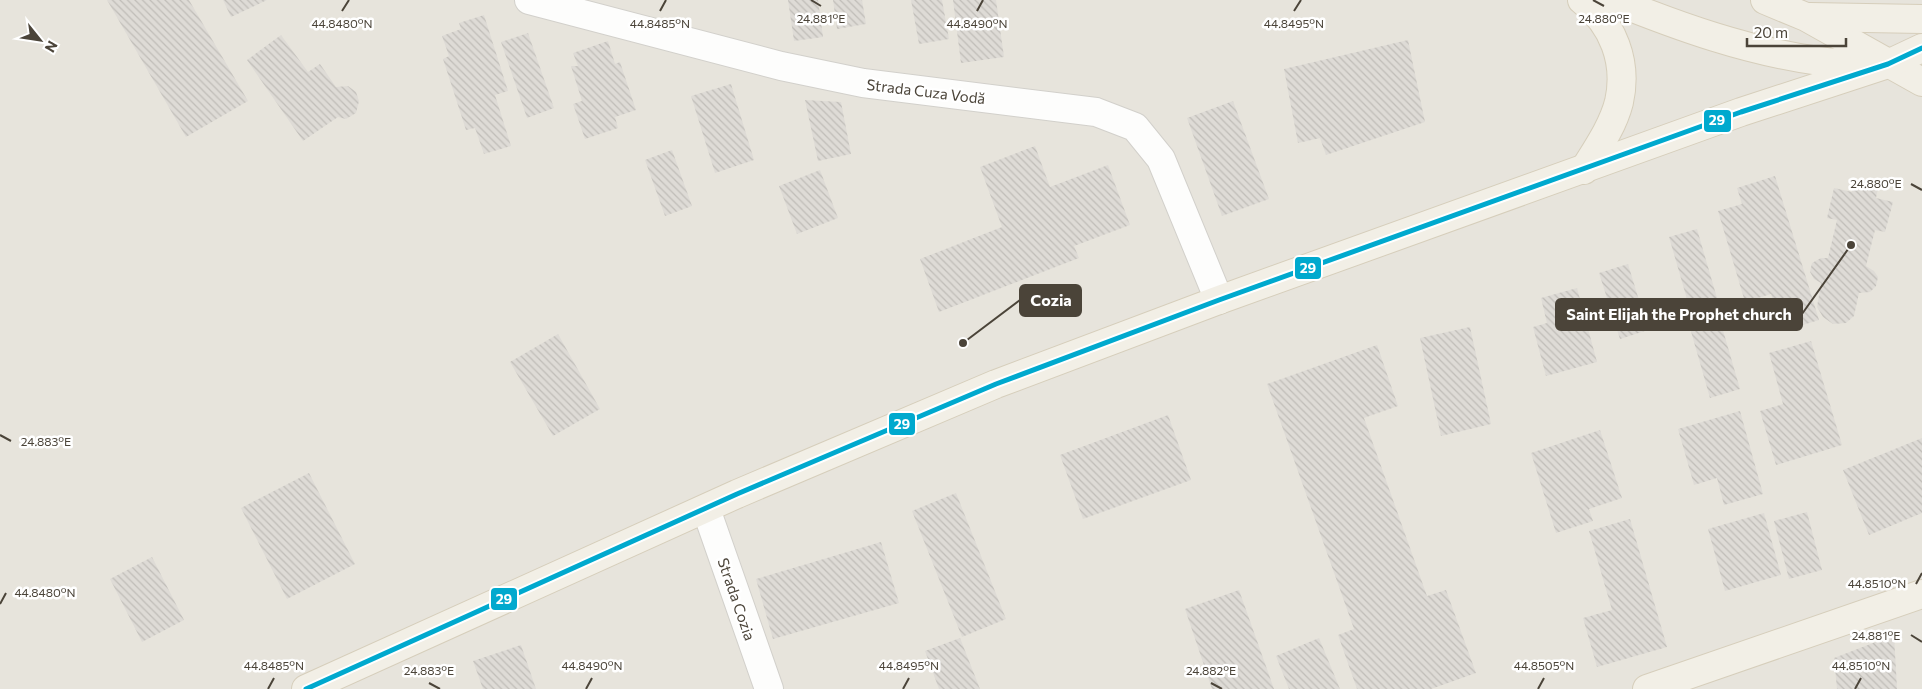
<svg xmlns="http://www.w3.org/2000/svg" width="1922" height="689" font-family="Commissioner,sans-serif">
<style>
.residential{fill:#e7e4dc}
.building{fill:url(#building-back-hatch)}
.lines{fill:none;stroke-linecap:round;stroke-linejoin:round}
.minor-casing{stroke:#d2d0cb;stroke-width:30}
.tertiary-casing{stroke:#d2d0cb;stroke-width:30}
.primary-casing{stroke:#d6cebb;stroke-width:30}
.minor{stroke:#fdfdfc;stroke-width:28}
.tertiary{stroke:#fdfdfc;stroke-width:28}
.primary{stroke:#f2efe6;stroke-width:28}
.bus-1-casing{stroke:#fff;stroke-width:9}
.bus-1{stroke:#00a9ce;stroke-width:5}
.ticks{fill:none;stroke:#4b4439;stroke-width:2}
.labels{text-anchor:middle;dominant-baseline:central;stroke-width:5;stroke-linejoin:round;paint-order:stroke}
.street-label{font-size:15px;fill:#4b4439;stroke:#fff}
.ticks-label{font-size:12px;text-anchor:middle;fill:#4b4439;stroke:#fff;stroke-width:5;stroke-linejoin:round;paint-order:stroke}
.leader{fill:none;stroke:#4b4439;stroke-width:2}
.callout-dot{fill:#4b4439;stroke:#fff;stroke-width:2}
.callout{fill:#4b4439;stroke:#4b4439;stroke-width:2}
.callout-label{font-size:16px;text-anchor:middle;font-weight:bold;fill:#fff}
.line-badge{stroke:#fff;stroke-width:2}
.badge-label{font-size:14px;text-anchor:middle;font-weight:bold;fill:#fff}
</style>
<defs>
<pattern id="building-back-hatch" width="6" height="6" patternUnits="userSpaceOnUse" patternTransform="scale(1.25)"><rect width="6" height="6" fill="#dedbd6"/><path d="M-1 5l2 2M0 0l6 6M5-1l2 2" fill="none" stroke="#c0bdb8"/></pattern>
</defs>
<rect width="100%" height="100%" fill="#f4f2ee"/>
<rect class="residential" x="0" y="0" width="1922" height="689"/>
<g class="building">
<polygon points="107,0 189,0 248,101 186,137"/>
<polygon points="223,0 267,0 231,17"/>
<polygon points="788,0 818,0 823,37 794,41"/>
<polygon points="833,0 862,0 866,24 837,29"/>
<polygon points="911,0 942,0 949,39 919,44"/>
<polygon points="953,0 996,0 1004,57 961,63"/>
<polygon points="484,15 508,91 495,95 511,146 484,154 475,128 466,130 443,59 449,56 442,36 461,29 459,23"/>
<polygon points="528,33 554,108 527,118 501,42"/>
<polygon points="281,35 308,72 320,64 336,87 348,86 356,92 359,101 356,113 346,119 338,117 303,141 247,60"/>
<polygon points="1408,40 1425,122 1326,155 1320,138 1298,143 1284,69"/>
<polygon points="608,41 615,64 620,62 636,110 615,117 618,128 585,139 573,104 582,101 571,66 578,66 573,53"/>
<polygon points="731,84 754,160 715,173 691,96"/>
<polygon points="805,100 841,102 851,154 818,161"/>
<polygon points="1233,101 1269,199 1222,216 1187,118"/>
<polygon points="1035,146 1050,187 1108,165 1130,225 1074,246 1079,258 939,312 920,259 1002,227 980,167"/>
<polygon points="672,150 692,206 665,216 645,160"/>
<polygon points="820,170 838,218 797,234 779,186"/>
<polygon points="1775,176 1819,320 1783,331 1771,294 1745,302 1718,211 1742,204 1737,188"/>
<polygon points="1854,182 1878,188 1876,198 1893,202 1885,232 1875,230 1866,266 1874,271 1878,277 1876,286 1870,292 1859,293 1854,316 1846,323 1833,324 1823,317 1817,307 1821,283 1814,279 1810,272 1812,263 1821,258 1828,258 1837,220 1827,218 1834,188 1852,192"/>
<polygon points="1697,229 1717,298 1689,306 1669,237"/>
<polygon points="1628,264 1648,330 1620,339 1599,273"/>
<polygon points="1577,288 1597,362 1546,376 1533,327 1547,323 1541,298"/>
<polygon points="1718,313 1740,389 1710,398 1688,321"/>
<polygon points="1470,327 1491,424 1441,436 1420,338"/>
<polygon points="558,334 600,409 553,436 510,362"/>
<polygon points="1811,341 1842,445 1776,465 1760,411 1783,404 1769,353"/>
<polygon points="1377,345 1398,406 1364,418 1427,596 1446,590 1476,673 1431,689 1357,689 1338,635 1354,629 1267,384"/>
<polygon points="1740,411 1763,494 1724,505 1717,478 1694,485 1678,429"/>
<polygon points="1168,415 1191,480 1083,519 1060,455"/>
<polygon points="1600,430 1622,498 1589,509 1593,521 1556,533 1531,453"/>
<polygon points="1922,438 1922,513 1869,535 1843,470"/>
<polygon points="309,473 355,564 287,599 241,508"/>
<polygon points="956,493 1006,619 962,637 912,511"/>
<polygon points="1807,512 1822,570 1789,579 1774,521"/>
<polygon points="1764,513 1781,575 1725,591 1708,529"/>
<polygon points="1630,519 1667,647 1597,667 1583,618 1612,610 1589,531"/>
<polygon points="881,542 899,603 773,639 756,579"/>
<polygon points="152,557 184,620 142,642 110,579"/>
<polygon points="1239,590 1274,689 1212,689 1185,609"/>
<polygon points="1894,635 1897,689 1837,689 1834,658"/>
<polygon points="960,638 980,689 939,689 925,651"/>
<polygon points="1319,638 1340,689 1289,689 1276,656"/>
<polygon points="521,645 536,689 483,689 473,661"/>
</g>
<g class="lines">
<defs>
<polyline id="minor" points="529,0 781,66 863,83 1096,112 1135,127 1161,159 1219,300"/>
<polyline id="tertiary" points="706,509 769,689"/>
<g id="primary">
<path d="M1582 0C1613 24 1628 62 1619 102 1613 126 1597 149 1584 170"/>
<path d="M1613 0C1680 27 1747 51 1819 61 1835 64 1852 63 1869 63"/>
<polyline points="1765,0 1806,17 1922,82"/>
<polyline points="1810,17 1922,19"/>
<polyline points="306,689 737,494 996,384 1219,300 1741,112 1888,64 1922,48"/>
<polyline points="1647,689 1922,594"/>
</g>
</defs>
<use href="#minor" class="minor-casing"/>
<use href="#tertiary" class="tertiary-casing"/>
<use href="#primary" class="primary-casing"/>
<use href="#minor" class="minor"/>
<use href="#tertiary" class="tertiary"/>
<use href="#primary" class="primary"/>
<defs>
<polyline id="bus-1" points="306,689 737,494 996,384 1219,300 1741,112 1888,64 1922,48"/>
</defs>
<use href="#bus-1" class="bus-1-casing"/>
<use href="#bus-1" class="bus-1"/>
</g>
<path class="ticks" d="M811 0 821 6M1593 0 1604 6M342 11 349 0M660 11 666 0M977 11 983 0M1294 11 1301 0M1911 184 1922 190M0 435 11 441M1916 584 1922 573M0 604 6 593M1911 635 1922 642M429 683 440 689M1211 683 1222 689M268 689 274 678M586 689 592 678M903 689 909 678M1538 689 1544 678M1855 689 1861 678"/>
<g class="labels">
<g class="street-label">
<text transform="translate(926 91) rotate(7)">Strada Cuza Vodă</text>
<text transform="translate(737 599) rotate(71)">Strada Cozia</text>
</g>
</g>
<g class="ticks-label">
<text x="821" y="23">24.881°E</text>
<text x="1604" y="23">24.880°E</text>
<text x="342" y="28">44.8480°N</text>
<text x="660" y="28">44.8485°N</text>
<text x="977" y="28">44.8490°N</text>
<text x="1294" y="28">44.8495°N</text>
<text x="1876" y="188">24.880°E</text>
<text x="46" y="446">24.883°E</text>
<text x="1877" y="588">44.8510°N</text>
<text x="45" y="597">44.8480°N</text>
<text x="1876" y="640">24.881°E</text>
<text x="274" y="670">44.8485°N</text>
<text x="592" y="670">44.8490°N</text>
<text x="909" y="670">44.8495°N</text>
<text x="1544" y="670">44.8505°N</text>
<text x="1861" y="670">44.8510°N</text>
<text x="429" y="675">24.883°E</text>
<text x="1211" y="675">24.882°E</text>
</g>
<path class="leader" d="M963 343L1020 300M1851 245L1802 314"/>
<g class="callout-dot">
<circle cx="963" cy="343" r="5"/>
<circle cx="1851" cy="245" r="5"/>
</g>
<g class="callout">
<rect x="1020" y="285" width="61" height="31" rx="5"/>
<rect x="1556" y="299" width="246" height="31" rx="5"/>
</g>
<g class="callout-label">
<text x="1051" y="306">Cozia</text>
<text x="1679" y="320">Saint Elijah the Prophet church</text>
</g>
<g class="line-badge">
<rect x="1703" y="109" width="29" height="24" rx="5" fill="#00a9ce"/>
<rect x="1294" y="256" width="28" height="24" rx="5" fill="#00a9ce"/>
<rect x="888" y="412" width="28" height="24" rx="5" fill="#00a9ce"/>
<rect x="490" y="587" width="28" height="24" rx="5" fill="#00a9ce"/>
</g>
<g class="badge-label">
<text x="1717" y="125">29</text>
<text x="1308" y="273">29</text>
<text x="902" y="429">29</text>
<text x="504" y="604">29</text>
</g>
<g transform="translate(40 40) rotate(120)" stroke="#ffffff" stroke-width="4" paint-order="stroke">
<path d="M0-4L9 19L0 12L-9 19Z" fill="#4b4439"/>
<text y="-8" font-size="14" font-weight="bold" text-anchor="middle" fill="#4b4439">N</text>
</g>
<path d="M1747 38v8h99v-8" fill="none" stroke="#4b4439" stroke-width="2.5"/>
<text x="1754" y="38" font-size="15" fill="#4b4439" stroke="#ffffff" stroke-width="4" paint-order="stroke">20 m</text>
</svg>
